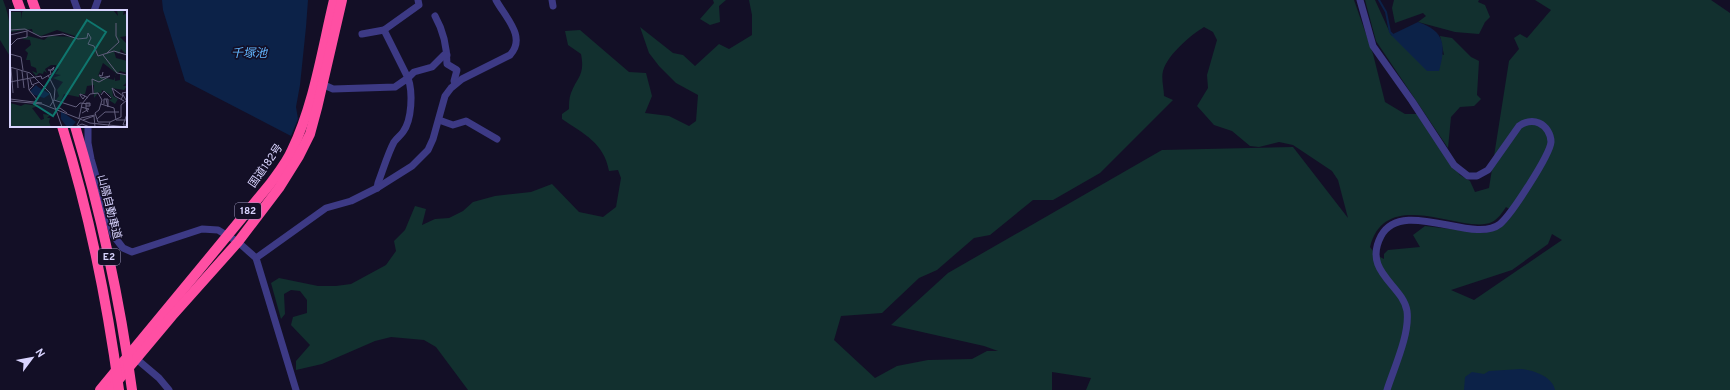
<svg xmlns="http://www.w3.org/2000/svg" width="1730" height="390" font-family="Overpass,'Noto Sans JP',sans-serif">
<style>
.green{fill:#12302f;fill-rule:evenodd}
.water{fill:#0c2248}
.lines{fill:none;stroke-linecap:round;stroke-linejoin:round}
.stream{stroke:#0c2248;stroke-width:2}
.minor{stroke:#3d3a85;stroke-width:7}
.highway{stroke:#ff4fa3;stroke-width:10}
.highway-bridge{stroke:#ff4fa3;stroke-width:10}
.labels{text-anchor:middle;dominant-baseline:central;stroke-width:3.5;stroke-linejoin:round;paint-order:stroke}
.shield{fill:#130f26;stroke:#9e99be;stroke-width:1}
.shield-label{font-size:10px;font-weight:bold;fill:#d9d4ff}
.street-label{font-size:11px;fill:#d9d4ff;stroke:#130f26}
.water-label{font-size:12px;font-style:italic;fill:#62b6ff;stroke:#130f26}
.inset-road{fill:none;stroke:#625e7d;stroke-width:1}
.view{fill:#0f766e;fill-opacity:0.15;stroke:#0f766e;stroke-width:2}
.inset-edge{fill:none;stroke:#d9d4ff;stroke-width:2}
</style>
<rect width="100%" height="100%" fill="#130f26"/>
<g class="green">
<path d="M0 0H3C11 19 11 38 11 58L0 40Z"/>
<polygon points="713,0 726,0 719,6 720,22 710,25 700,19 714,3"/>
<path d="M749 0H1354L1373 54 1385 102 1405 114H1417L1460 175 1470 181 1475 192 1489 188 1509 61 1519 49 1514 38 1520 34 1527 38 1551 10 1535 0H1711L1730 13V390H1086L1091 378 1052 372V390H468L436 347 424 340 391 337 375 341 322 364 296 370V361L310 345 291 325 293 317 307 313V300L300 291 291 290 284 294 285 314 281 319 271 283 279 278 318 286H336L351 284 386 265 396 251 394 241 405 230 415 206 426 209 422 225 435 219 449 218 463 211 473 202 495 196 531 192 552 184 579 212 603 217 616 207 621 178 618 170 609 171C604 143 584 134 562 119V114L569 109C569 104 569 98 571 93 578 76 585 75 581 54L568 45 565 31 580 30 629 72 646 73 652 96 645 113 669 116 689 126 696 121 698 95 676 83 659 66 649 53 640 27 673 53 683 55 695 66 719 44 729 49 752 35V15ZM1204 27 1213 32 1217 40 1207 75 1208 88 1197 106 1214 125 1232 131 1250 146 1259 147 1279 142 1293 145 1332 171 1338 180 1348 218 1293 147 1162 150 948 273 891 325 984 346 998 351H987L972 359 928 360 897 366 875 378 834 340 841 316 882 313 919 278 937 270 974 238 990 235 1033 200H1053L1100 173 1173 100 1164 96C1164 89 1161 78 1163 71 1168 54 1191 35 1204 27ZM1506 207 1514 212C1508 224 1497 231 1484 233L1425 226 1413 235 1420 247 1388 250 1384 254V259L1376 255 1370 247C1382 200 1429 217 1464 223 1472 224 1484 226 1492 222 1498 219 1502 213 1506 207ZM1552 234 1562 240 1474 300 1451 290 1512 270 1548 244Z"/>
<polygon points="1365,0 1375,0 1391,35 1444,55 1440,36 1452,38 1471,57 1479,61 1477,95 1481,99 1474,106 1460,107 1451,117 1448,148 1376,41"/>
<polygon points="1394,0 1479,0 1478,2 1485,5 1490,17 1485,22 1479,34 1455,32 1418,22 1426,16 1423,13 1395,23 1392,8"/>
</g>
<g class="water">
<polygon points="162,0 308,0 306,27 300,85 296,107 298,119 291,136 185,81 163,10"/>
<path d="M1418 22C1445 31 1446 46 1439 71H1427L1391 35Z"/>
<path d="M1521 369C1533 370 1553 377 1555 390H1464L1465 377 1472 372 1484 374 1489 371Z"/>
</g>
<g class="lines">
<polyline class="stream" points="1379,0 1386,12 1390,32 1393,35"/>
<g class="minor">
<polyline points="74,0 78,11"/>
<polyline points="552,0 553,6"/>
<path d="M1360 0 1373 46 1412 101 1454 165 1468 176H1477L1488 170 1519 126C1524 122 1532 120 1539 123 1546 126 1551 134 1551 142 1550 155 1511 215 1500 224 1474 245 1402 197 1381 236 1362 272 1403 285 1407 311 1410 334 1394 368 1387 390"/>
<polyline points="94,11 98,0"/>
<path d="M435 16C444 32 447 46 447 64L457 70 454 81 455 84"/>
<polyline points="362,34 384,30 419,5 418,0"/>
<polyline points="322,84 333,89 395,87 408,78 384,30"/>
<polyline points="439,120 453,125 466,121 497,139"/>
<polyline points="88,126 88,143 91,159 113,235 123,248 132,252 202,229 218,230 238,242 256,258 296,390"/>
<path d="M377 188 378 183C383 170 388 153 394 142 397 138 400 136 403 132 412 120 413 92 408 78L414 72 432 67 444 55H447"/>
<path d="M256 258 326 208 351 201 377 188 412 166 428 150 433 139 445 96 451 88 462 79 510 55C527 37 505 17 496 0"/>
<polyline points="133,356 159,378 169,390"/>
</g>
<g class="highway">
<polyline points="17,0 21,11"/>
<polyline points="32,0 36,11"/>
<path d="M100 390 270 184C278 173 287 162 292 150 314 104 322 50 334 0"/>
<polyline points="110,390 172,316 238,242 279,188 299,156 310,134 317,108 342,0"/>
</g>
<g class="highway-bridge">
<path d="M62 126C89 212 107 301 119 390"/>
<path d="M75 126C101 213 120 300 132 390"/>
</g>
</g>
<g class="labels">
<g class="shield">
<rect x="235" y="203" width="26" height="16" rx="3"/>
<rect x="98" y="249" width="22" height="16" rx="3"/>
</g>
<g class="shield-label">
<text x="248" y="211">182</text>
<text x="109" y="257">E2</text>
</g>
<g class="street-label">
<text transform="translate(266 166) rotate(-55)">国道182号</text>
<text transform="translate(109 207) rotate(76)">山陽自動車道</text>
</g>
<g class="water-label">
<text x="249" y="54">千塚池</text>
</g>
</g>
<g transform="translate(10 10)">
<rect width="117" height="117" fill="#130f26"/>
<path d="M16 0H103L108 6 107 0H114L113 5 117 3V26L110 27 117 34V45L111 39 109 44 104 41 106 48 117 51V63L110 61 105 65V71L110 70V64L117 65V72L113 76H117L114 80 102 78 103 86 108 89 105 94 99 90 102 89 99 84 92 80 91 84 89 82 84 88V75L77 76 75 84H69V87L54 84 51 91 46 90 49 86 47 80 53 72 43 68 51 65 45 64 49 59 46 58V61V55H41L35 59 37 63 34 61 33 64 29 63 26 66 22 61 27 63 26 58 21 56 20 50H16L18 43 15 40 21 35 20 30 12 29 18 26 34 30 39 26 68 27 47 20 31 26 23 23 22 19 0 22V2H11V9L12 2ZM93 53 106 63 104 70 88 66ZM0 93 11 96 15 94 29 96 22 98 31 110 34 109 33 104 40 105 37 108H40L39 112 41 117H0Z" fill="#12302f" fill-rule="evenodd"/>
<path d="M26 75 28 77 40 84 34 88 24 85 20 81ZM51 101 66 112 61 117H57L51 109Z" fill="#0c2248"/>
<path class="inset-road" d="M0 20 15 19 31 27 53 24 68 29 77 28 78 23 81 28 78 34 84 36 88 46 104 41 117 45M0 25 17 21M0 36 7 29 17 27V21M97 43 109 32 106 26V13M0 44 11 47 13 60M93 45 107 63 117 65M0 57 20 63 40 83 52 117M1 58 3 83M7 60 8 78M38 60H43L44 57 41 60M12 61 14 78M17 63 19 80M38 65 45 79 44 90M20 69 22 75 29 72M32 69 41 64 40 60M0 72 31 66 32 69M24 75 19 80 27 90M83 83 82 69 89 72 100 66 91 68 89 65 92 66 93 62M91 85 94 81 101 88M75 86 73 89 70 85V84L75 86 78 88M0 89 32 93M111 89 113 86 102 78 105 86 114 91M116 90 112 83 117 82M0 91 32 94 80 113 117 117M91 94 104 98 106 110H117M94 94V89H98V97L96 89M40 96 44 90 66 97 70 93 80 94M76 96H80V93H76V99L78 102M71 97 79 99 72 103M45 99 50 98 57 103M117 104 113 115H117M69 108 72 94 80 84 88 83 92 90 89 100 85 103 88 112H100M87 109 95 102H109M73 110 84 106 85 117M67 115 71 108 85 105M65 117 72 114 80 117M98 117 100 112 111 107V95L117 90"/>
<path class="view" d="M77 10 96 22 43 106 24 94Z"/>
<rect width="117" height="117" class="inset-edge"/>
</g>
<g transform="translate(32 358) rotate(58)" stroke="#130f26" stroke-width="3" paint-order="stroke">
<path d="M0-3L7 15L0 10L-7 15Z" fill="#d9d4ff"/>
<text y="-6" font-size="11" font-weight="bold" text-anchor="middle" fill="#d9d4ff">N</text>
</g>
</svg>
